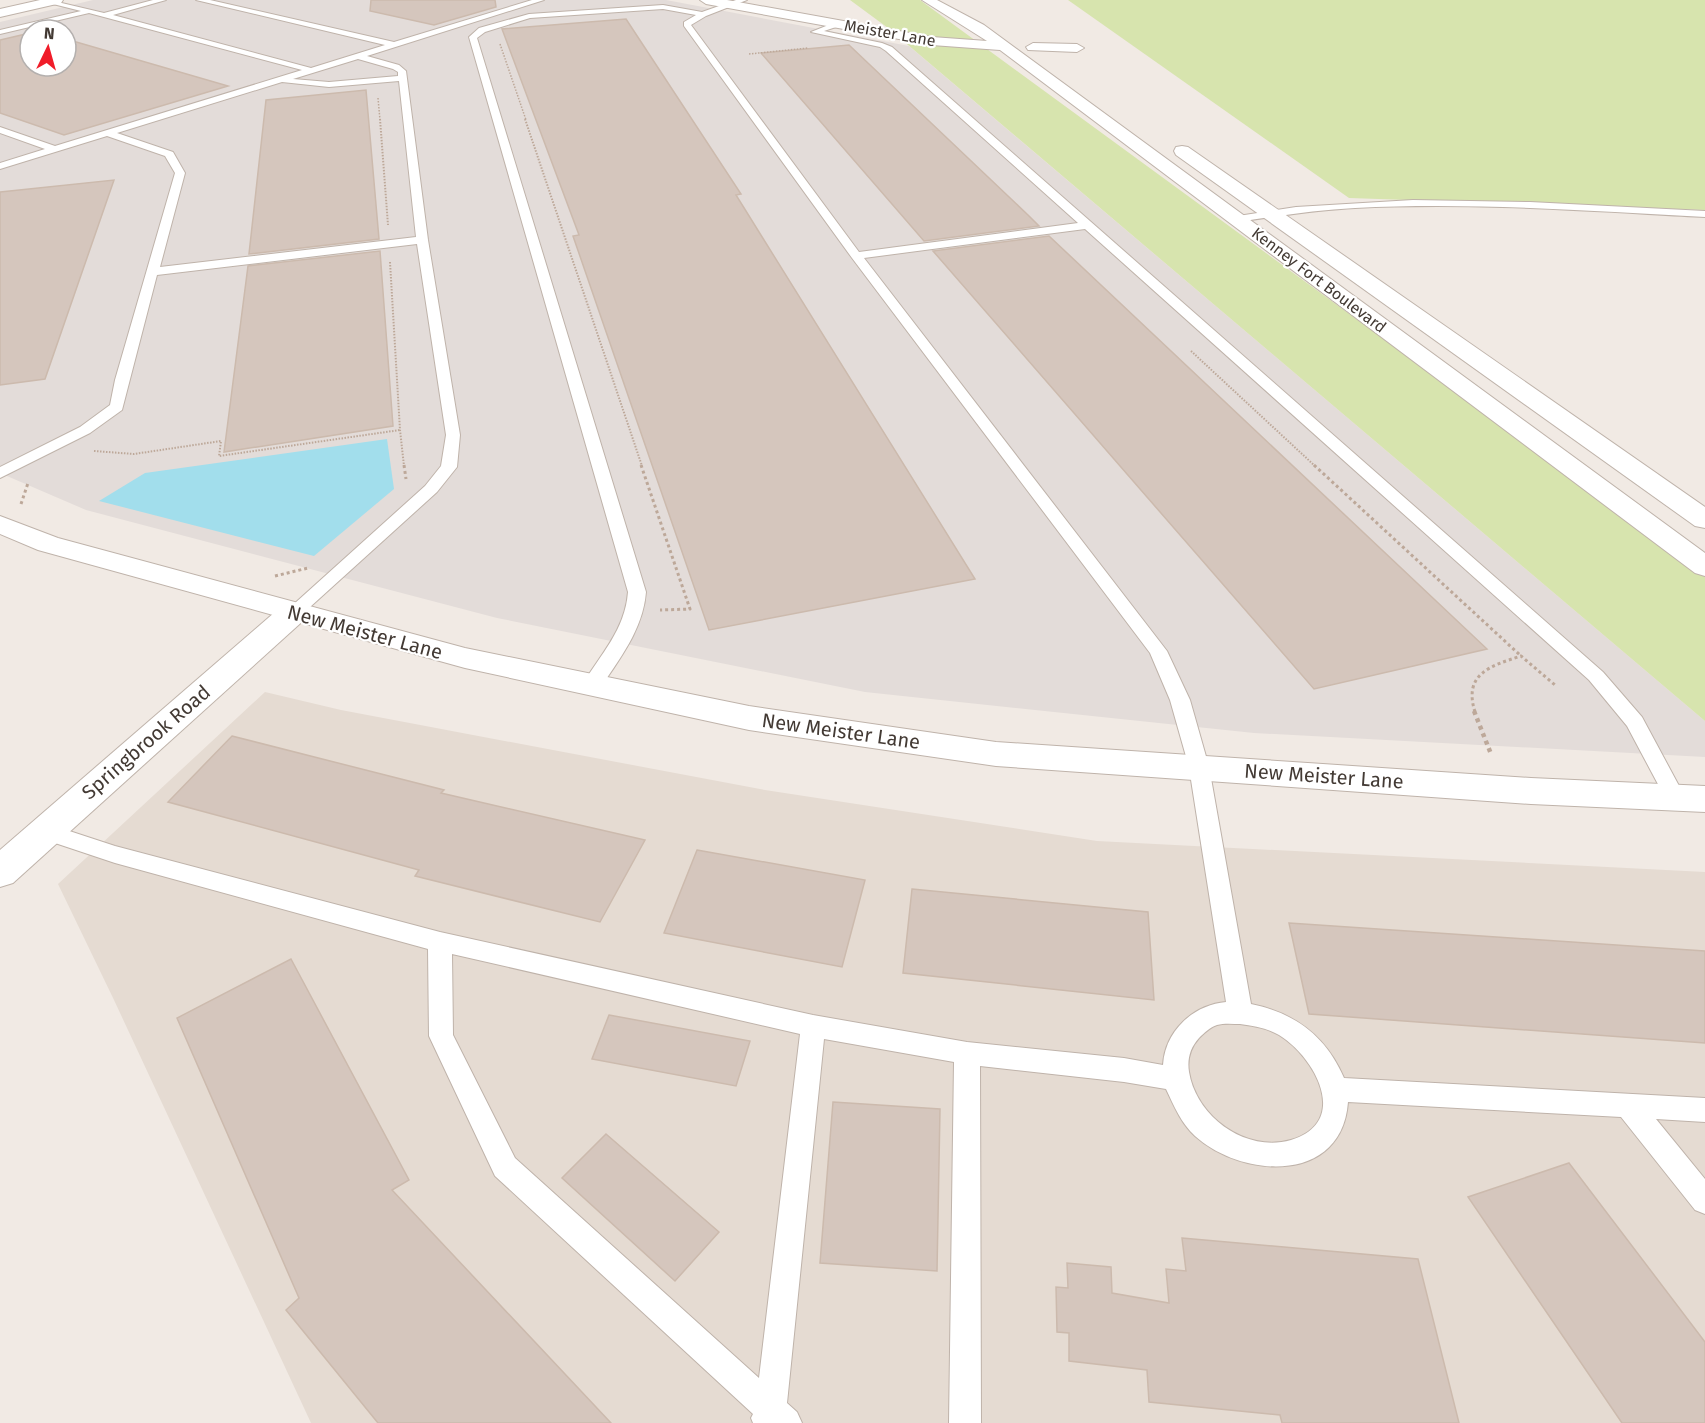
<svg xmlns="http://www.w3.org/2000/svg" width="1705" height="1423" font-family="'Fira Sans',sans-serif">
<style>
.residential{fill:#e5dbd2}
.industrial{fill:#e3dcd9;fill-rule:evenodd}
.green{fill:#d7e4ae}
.water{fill:#a2deec}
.building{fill:#d5c6bd;stroke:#ccbaad;stroke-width:1.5}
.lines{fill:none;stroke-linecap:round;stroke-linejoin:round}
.service-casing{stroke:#bfb3aa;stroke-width:2}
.minor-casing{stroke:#bfb3aa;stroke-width:2}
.tertiary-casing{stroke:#bfb3aa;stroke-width:2}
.path-far3{stroke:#bda899;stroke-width:1.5;stroke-dasharray:1.5 1.5;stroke-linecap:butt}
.path-far2{stroke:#bda899;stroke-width:2;stroke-dasharray:1.5 1.5;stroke-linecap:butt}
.path-far1{stroke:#bda899;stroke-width:3;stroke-dasharray:3 3;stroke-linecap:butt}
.path{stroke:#bda899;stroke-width:4.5;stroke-dasharray:4 4;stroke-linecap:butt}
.service{fill:#fff;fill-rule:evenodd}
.minor{fill:#fff;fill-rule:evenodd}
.tertiary{fill:#fff;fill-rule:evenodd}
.labels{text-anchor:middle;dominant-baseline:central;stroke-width:4.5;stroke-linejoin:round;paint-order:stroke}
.far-street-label{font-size:16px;fill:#433a34;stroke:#fff}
.street-label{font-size:20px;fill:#433a34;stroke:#fff}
</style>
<rect width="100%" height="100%" fill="#f1eae4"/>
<polygon class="residential" points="265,692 341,710 765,790 1097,841 1705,872 1705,1423 311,1423 114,1000 58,884"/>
<path class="industrial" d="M93 0H666L909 46 1705 721V757L1254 733 865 692 497 618 86 510 0 473V22ZM30 30H66V66H30Z"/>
<g class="green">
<polygon points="850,0 920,0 1705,574 1705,721 888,28"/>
<polygon points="1068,0 1705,0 1705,210 1349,198"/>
</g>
<polygon class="water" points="387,439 394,489 314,556 99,501 145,473"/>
<g class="building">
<polygon points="371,0 495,0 496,7 434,25 370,11"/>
<polygon points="626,19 741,194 736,195 975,579 709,630 573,236 579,235 502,29"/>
<polygon points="30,33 30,66 66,66 66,39 228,86 64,135 0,113 0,40"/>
<polygon points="849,45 1028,215 1039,226 924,241 761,53"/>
<polygon points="366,90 379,239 249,254 266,100"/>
<polygon points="114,180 45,379 0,385 0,192"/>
<polygon points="1049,236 1487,649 1314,689 933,251"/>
<polygon points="380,251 393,426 224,452 248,266"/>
<polygon points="232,736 444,790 441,793 645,840 600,922 415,876 419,870 168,802"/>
<polygon points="697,850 865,880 842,967 664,933"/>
<polygon points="912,889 1148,912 1154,1000 903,973"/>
<polygon points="1289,923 1705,951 1705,1043 1309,1014"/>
<polygon points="291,959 409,1180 392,1190 611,1423 378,1423 286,1310 299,1298 177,1018"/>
<polygon points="609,1015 750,1041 736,1086 592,1059"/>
<polygon points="833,1102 940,1109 937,1271 820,1263"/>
<polygon points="606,1134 719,1232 675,1281 562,1178"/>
<polygon points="1569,1163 1705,1342 1705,1423 1622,1423 1468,1197"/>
<polygon points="1182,1238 1418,1259 1459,1423 1282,1423 1280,1415 1149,1402 1147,1370 1069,1361 1069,1333 1057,1332 1056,1287 1068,1288 1067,1263 1111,1267 1112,1293 1169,1303 1166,1269 1186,1271"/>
</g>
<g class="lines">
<defs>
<g id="service">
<path d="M49 0 104 13 153 0H166L113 15 311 68 385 45 196 0H210L394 42 532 0H544L367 56 399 65 406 71 428 240 460 435 457 467 437 492 299 617H287L284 613 425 486 441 466 446 435 417 244 157 275 122 410 90 433 0 478V467L80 427 110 405 115 380 175 173 165 156 107 136 0 169V163L45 149 0 133V127L55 146 302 70 89 13 0 34V30L81 11 49 3ZM358 59 393 69 398 72V76L329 82 293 79ZM399 81 416 237 160 267 185 173 173 152 117 133 282 82 329 87Z"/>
<path d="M736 0H747L706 16 691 25 859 252 1078 223 886 51 880 47 811 32 836 22H839V26L824 31 882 43 892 47 1603 672 1642 717 1685 797 1682 803 1675 805 1668 803 1627 726 1589 680 1085 229 864 258 1167 651 1190 700 1209 767 1251 1004C1295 1013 1326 1036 1344 1078L1705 1098V1122L1656 1119 1705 1179V1214L1695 1210 1621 1117 1348 1102C1342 1184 1243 1179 1195 1136 1181 1123 1174 1106 1166 1089L1124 1082 980 1066 981 1423H949L954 1062 824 1039 787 1403 797 1412 802 1423H753L751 1418 753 1414 495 1176 429 1036 428 949 115 863 37 837 34 831 37 825 45 823 115 846 440 932 813 1015 967 1042 1124 1058 1163 1065C1165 1031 1193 1005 1226 1002L1189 767 1170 700 1150 653 852 258 684 26V22L696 15 663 9 530 18 485 32 477 38 646 592C643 630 619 659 599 690L592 691 585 690 582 685C601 654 625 630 628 592L469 37 479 28 529 14 663 5 702 12ZM452 954 800 1034 759 1378 515 1158 453 1035ZM1240 1024C1254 1026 1267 1028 1279 1035 1315 1057 1351 1122 1291 1140 1245 1153 1196 1116 1189 1072 1187 1059 1190 1048 1199 1038 1204 1033 1210 1027 1217 1025 1224 1023 1233 1024 1240 1024Z"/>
<path d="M1413 200 1530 202 1705 211V217C1589 211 1472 202 1355 208 1316 210 1277 216 1238 222L1232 219 1238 216 1296 207Z"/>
</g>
<g id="minor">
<polygon points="1033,43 1077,44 1084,48 1077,52 1028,50 1026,47"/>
<polygon points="293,603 304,606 308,613 304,620 13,883 0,887 0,850 282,606"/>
</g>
<g id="tertiary">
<polygon points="40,0 63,0 61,3 0,17 0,9"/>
<polygon points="700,0 727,0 932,37 987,41 922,0 937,0 984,25 1705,553 1705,576 1695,573 1000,50 932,45 706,4"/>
<polygon points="1182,146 1188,147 1705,507 1705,528 1695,526 1176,155 1174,151 1176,147"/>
<polygon points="0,516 58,538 465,648 749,706 996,742 1531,778 1705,786 1705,812 1531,804 996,766 749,730 465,668 38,550 0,534"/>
</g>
</defs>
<use href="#service" class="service-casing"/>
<use href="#minor" class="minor-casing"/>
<use href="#tertiary" class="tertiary-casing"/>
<g class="path-far3">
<polyline points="500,44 526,120"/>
<polyline points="749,54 808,48"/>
<polyline points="378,98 380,120"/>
</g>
<g class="path-far2">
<polyline points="380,119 388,225"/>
<polyline points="525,119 642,466"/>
<polyline points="390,262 400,430 404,466"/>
<polyline points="1191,351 1315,466"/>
<polyline points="94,451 134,454 221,441 219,456 400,430"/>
</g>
<g class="path-far1">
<polyline points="404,465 406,479"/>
<polyline points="641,465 690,609 660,610"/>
<polyline points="1314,465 1521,656"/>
<polyline points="21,504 28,483"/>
<polyline points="275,576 308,568"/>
<path d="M1475 712C1463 674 1490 666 1521 656L1555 685"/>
</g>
<polyline class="path" points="1474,711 1491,754"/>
<use href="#service" class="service"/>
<use href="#minor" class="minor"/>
<use href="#tertiary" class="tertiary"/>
</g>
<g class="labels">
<g class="far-street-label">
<text transform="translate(890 33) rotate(10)">Meister Lane</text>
<text transform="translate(1319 280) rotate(37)">Kenney Fort Boulevard</text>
</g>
<g class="street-label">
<text transform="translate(365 632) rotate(15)">New Meister Lane</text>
<text transform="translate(841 731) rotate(8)">New Meister Lane</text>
<text transform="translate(146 742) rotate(-41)">Springbrook Road</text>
<text transform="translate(1324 776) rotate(4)">New Meister Lane</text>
</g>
</g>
<g transform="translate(48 48) rotate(5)"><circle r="28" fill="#ffffff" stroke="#b4b0ae" stroke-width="1.5"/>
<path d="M0-4.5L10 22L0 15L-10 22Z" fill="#f01c29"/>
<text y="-9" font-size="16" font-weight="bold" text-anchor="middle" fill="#433a34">N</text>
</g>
</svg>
